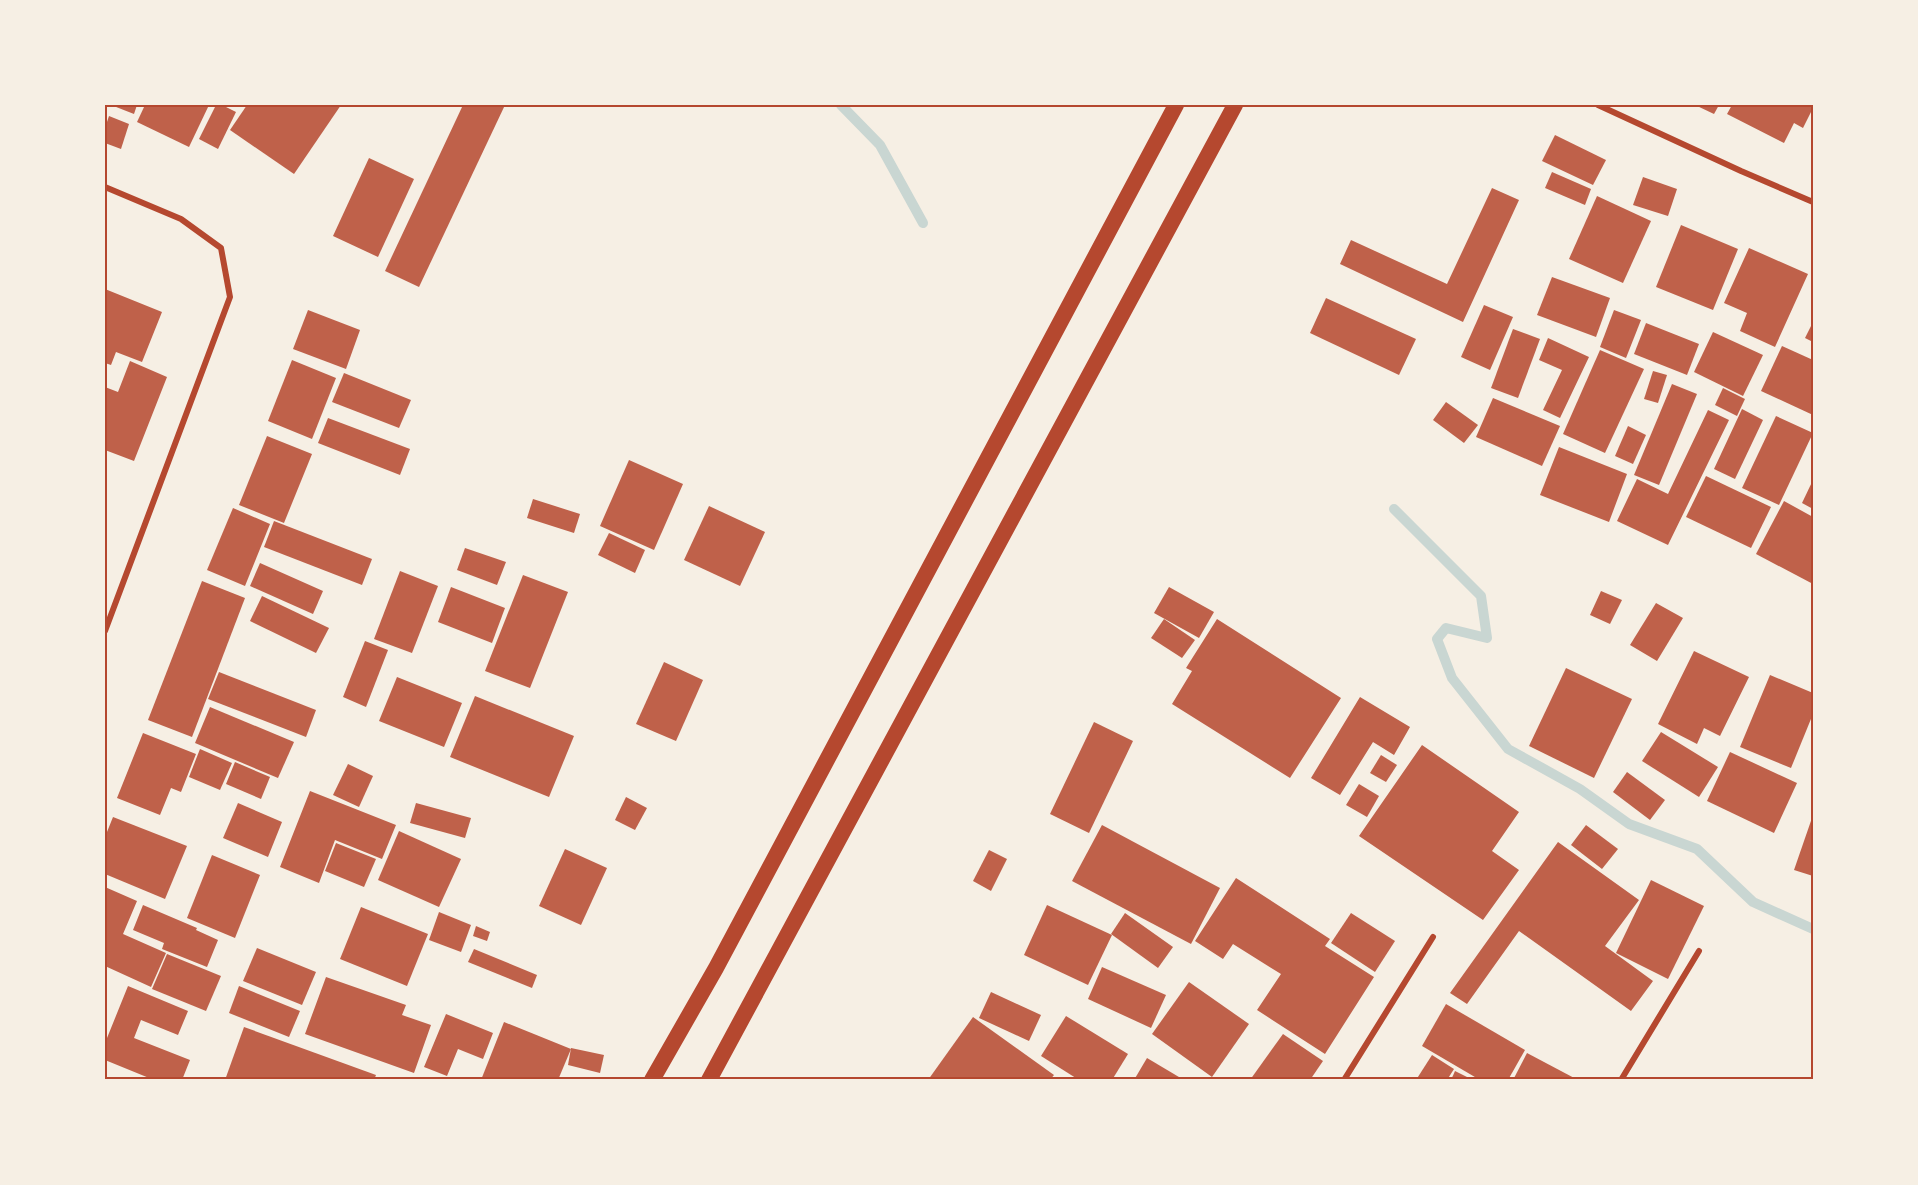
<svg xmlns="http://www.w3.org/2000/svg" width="1918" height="1185" font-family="Ubuntu,sans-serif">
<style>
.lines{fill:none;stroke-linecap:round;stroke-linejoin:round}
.stream{stroke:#c9d6d2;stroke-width:10}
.building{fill:#bf614a}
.minor{stroke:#b5482f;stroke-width:6}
.trunk{stroke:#b5482f;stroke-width:16}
.neatline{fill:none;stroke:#b5482f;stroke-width:2}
</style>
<rect width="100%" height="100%" fill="#f6efe4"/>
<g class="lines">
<g class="stream">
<polyline points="841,105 880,145 923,223"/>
<polyline points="1394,509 1481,596 1487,638 1446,628 1437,639 1452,678 1508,749 1580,789 1629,824 1697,849 1753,902 1813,929"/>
</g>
</g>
<g class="building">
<polygon points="111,105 137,105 134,114"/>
<polygon points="145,105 209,105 189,147 137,122"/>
<polygon points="216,105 222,105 236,112 218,149 199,139"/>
<polygon points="247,105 341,105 294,174 230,130"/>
<polygon points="463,105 505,105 419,287 385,271"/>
<polygon points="1695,105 1719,105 1714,114"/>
<polygon points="1732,105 1813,105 1813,108 1803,128 1794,123 1784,143 1727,114"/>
<polygon points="109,116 129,124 121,149 105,143 105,128"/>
<polygon points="1555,135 1606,160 1593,185 1542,161"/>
<polygon points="369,158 414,179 378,257 333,236"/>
<polygon points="1552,172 1591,189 1585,205 1545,188"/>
<polygon points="1643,177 1677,189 1668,216 1633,205"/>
<polygon points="1492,188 1519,200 1463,322 1340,264 1351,240 1447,284"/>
<polygon points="1597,196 1651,221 1623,283 1569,259"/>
<polygon points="1681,225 1738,249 1713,310 1656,287"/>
<polygon points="1749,248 1808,274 1775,347 1740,331 1747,313 1724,303"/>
<polygon points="1552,277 1610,298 1596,337 1537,315"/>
<polygon points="105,289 162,312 142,362 116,352 111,365 105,363"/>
<polygon points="1326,298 1416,339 1399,375 1310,333"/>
<polygon points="1484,305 1513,317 1490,370 1461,357"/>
<polygon points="308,310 360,330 346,369 293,349"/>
<polygon points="1614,310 1641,320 1626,358 1600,347"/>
<polygon points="1813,322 1813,342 1805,338"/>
<polygon points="1646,323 1699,344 1687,375 1634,354"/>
<polygon points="1513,329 1540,339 1518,398 1491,388"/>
<polygon points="1713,332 1763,355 1743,396 1694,372"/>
<polygon points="1548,338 1589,357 1560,418 1543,410 1562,370 1539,360"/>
<polygon points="1782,346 1813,360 1813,415 1761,391"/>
<polygon points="1600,350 1644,369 1605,453 1563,434"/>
<polygon points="292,360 336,378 312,439 268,421"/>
<polygon points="130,361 167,377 134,461 105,450 105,387 118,392"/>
<polygon points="1653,371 1667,375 1658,403 1644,399"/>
<polygon points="344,373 411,400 399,428 332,402"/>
<polygon points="1672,384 1697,394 1659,485 1634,475"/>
<polygon points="1723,388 1745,399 1737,416 1715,405"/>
<polygon points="1493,398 1560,426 1542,466 1476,437"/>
<polygon points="1446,402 1478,425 1464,443 1433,420"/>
<polygon points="1742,409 1763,420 1735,479 1714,469"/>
<polygon points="1708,410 1729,420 1668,545 1617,521 1637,479 1668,494"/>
<polygon points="1776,416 1813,433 1779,505 1742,488"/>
<polygon points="328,418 410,449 400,475 318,443"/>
<polygon points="1628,426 1646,435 1633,464 1615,456"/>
<polygon points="267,436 312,454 284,523 239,505"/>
<polygon points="1559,447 1627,474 1609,522 1540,495"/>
<polygon points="629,460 683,484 654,550 600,526"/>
<polygon points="1706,476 1771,507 1751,548 1686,517"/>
<polygon points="1813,480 1813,509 1802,503"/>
<polygon points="533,499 580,514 574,533 527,518"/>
<polygon points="1784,501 1813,517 1813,584 1756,554"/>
<polygon points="709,506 765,532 740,586 684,560"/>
<polygon points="233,508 270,524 245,586 207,570"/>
<polygon points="274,521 372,559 362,585 264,547"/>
<polygon points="609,533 645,550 635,573 598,555"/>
<polygon points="465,548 506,562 497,585 457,570"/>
<polygon points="260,563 323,591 313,614 250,586"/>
<polygon points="400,571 438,586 412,653 374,639"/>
<polygon points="523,575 568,592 530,688 485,671"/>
<polygon points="202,581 245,598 192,737 148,720"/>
<polygon points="451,587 505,608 492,643 438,622"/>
<polygon points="1169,587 1214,612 1199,638 1154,613"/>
<polygon points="1601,591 1622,600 1610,624 1590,615"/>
<polygon points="262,596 329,628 316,653 250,621"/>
<polygon points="1656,603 1683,618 1657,661 1630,645"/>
<polygon points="1164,619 1195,640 1182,658 1151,638"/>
<polygon points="1217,619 1341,698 1290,778 1172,704 1192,671 1186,668"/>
<polygon points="365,641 388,650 366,707 343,697"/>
<polygon points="1694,651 1749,677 1720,736 1704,728 1697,744 1658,724"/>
<polygon points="664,662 703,680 676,741 636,724"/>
<polygon points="1566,668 1632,699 1594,778 1529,746"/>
<polygon points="219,672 316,710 306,737 208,699"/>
<polygon points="1770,675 1813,693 1813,714 1791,768 1740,747"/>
<polygon points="397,677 462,703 444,747 379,721"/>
<polygon points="475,696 574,736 549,797 450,757"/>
<polygon points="1360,697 1410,727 1394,755 1373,742 1340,795 1311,778"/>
<polygon points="210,707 294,742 278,778 195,743"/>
<polygon points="1094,722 1133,741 1089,833 1050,814"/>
<polygon points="1661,732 1718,767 1699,797 1642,761"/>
<polygon points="143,733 196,754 181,792 171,788 160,815 117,798"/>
<polygon points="1422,745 1519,812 1492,851 1519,870 1483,920 1359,836"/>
<polygon points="200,749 232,763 220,790 189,777"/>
<polygon points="1730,752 1797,783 1774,833 1707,801"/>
<polygon points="1381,755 1397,765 1386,782 1370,773"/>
<polygon points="235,762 270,777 261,799 226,784"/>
<polygon points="348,764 373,776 359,807 333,795"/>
<polygon points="1627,772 1665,800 1650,820 1613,792"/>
<polygon points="1359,784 1379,796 1367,817 1346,805"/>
<polygon points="310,791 396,825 382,859 335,840 319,883 280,867"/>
<polygon points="626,797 647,808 635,830 615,820"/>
<polygon points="238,803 282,822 268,857 223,838"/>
<polygon points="416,803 471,818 465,838 410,823"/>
<polygon points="1813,815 1813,876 1794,870"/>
<polygon points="113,817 187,846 165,899 105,874 105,837"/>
<polygon points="1102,825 1220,888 1191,944 1072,881"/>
<polygon points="1586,825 1618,849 1602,869 1571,845"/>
<polygon points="399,831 461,859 439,907 378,880"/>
<polygon points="1558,842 1639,900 1605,946 1653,981 1631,1011 1519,931 1467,1004 1450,993"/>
<polygon points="336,843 376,859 364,887 325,871"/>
<polygon points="565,849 607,868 581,925 539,906"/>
<polygon points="989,850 1007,859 991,891 973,881"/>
<polygon points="212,855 260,875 235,938 187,918"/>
<polygon points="1236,878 1330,939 1325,946 1374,977 1325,1054 1257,1010 1281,974 1233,944 1223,959 1195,941"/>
<polygon points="1651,880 1704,906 1668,979 1616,953"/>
<polygon points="105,887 137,901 123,934 166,953 151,987 105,966"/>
<polygon points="143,905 197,928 196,930 218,940 207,967 162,949 164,943 133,930"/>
<polygon points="1047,905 1112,935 1088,985 1024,955"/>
<polygon points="361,907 428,934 407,986 340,959"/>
<polygon points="439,912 471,925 461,952 429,940"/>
<polygon points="1125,913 1173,947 1158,968 1111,934"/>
<polygon points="1351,913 1395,941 1375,972 1331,943"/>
<polygon points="476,926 490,932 487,941 473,936"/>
<polygon points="257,948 316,972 302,1005 243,981"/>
<polygon points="474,949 537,975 532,988 468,962"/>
<polygon points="167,954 221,976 206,1011 152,989"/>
<polygon points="1102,967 1166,995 1151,1028 1088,999"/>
<polygon points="326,977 406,1005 402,1015 431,1025 414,1073 305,1034"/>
<polygon points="1189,982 1249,1024 1212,1077 1152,1034"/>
<polygon points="128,986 188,1011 178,1035 141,1020 134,1038 190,1060 182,1080 154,1080 105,1060 105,1043"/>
<polygon points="239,986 300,1011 289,1037 229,1013"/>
<polygon points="991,992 1041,1015 1029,1041 979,1018"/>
<polygon points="1446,1004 1525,1050 1508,1080 1480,1080 1422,1046"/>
<polygon points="446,1014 493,1033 483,1059 458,1049 447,1076 424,1067"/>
<polygon points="1066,1016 1128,1054 1112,1080 1079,1080 1041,1056"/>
<polygon points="973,1017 1054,1075 1050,1080 928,1080"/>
<polygon points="504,1022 571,1049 558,1080 481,1080"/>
<polygon points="244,1027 376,1075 374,1080 225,1080"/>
<polygon points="1283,1034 1323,1061 1310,1080 1250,1080"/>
<polygon points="571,1048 604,1055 600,1073 568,1065"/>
<polygon points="1527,1053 1578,1080 1513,1080"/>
<polygon points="1432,1055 1454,1069 1447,1080 1416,1080"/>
<polygon points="1147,1058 1184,1080 1134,1080"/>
<polygon points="1455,1071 1473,1080 1451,1080"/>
</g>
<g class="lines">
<g class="minor">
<polyline points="1598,105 1741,171 1813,202"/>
<polyline points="105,187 181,219 221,248 230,297 105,631"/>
<polyline points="1344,1080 1433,937"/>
<polyline points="1621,1080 1699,951"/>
</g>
<g class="trunk">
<polyline points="652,1080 716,968 1176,105"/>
<polyline points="709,1080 1235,105"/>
</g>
</g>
<rect width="1918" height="1185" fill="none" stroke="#f6efe4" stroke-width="213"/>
<rect x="106" y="106" width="1706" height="972" class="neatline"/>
</svg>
